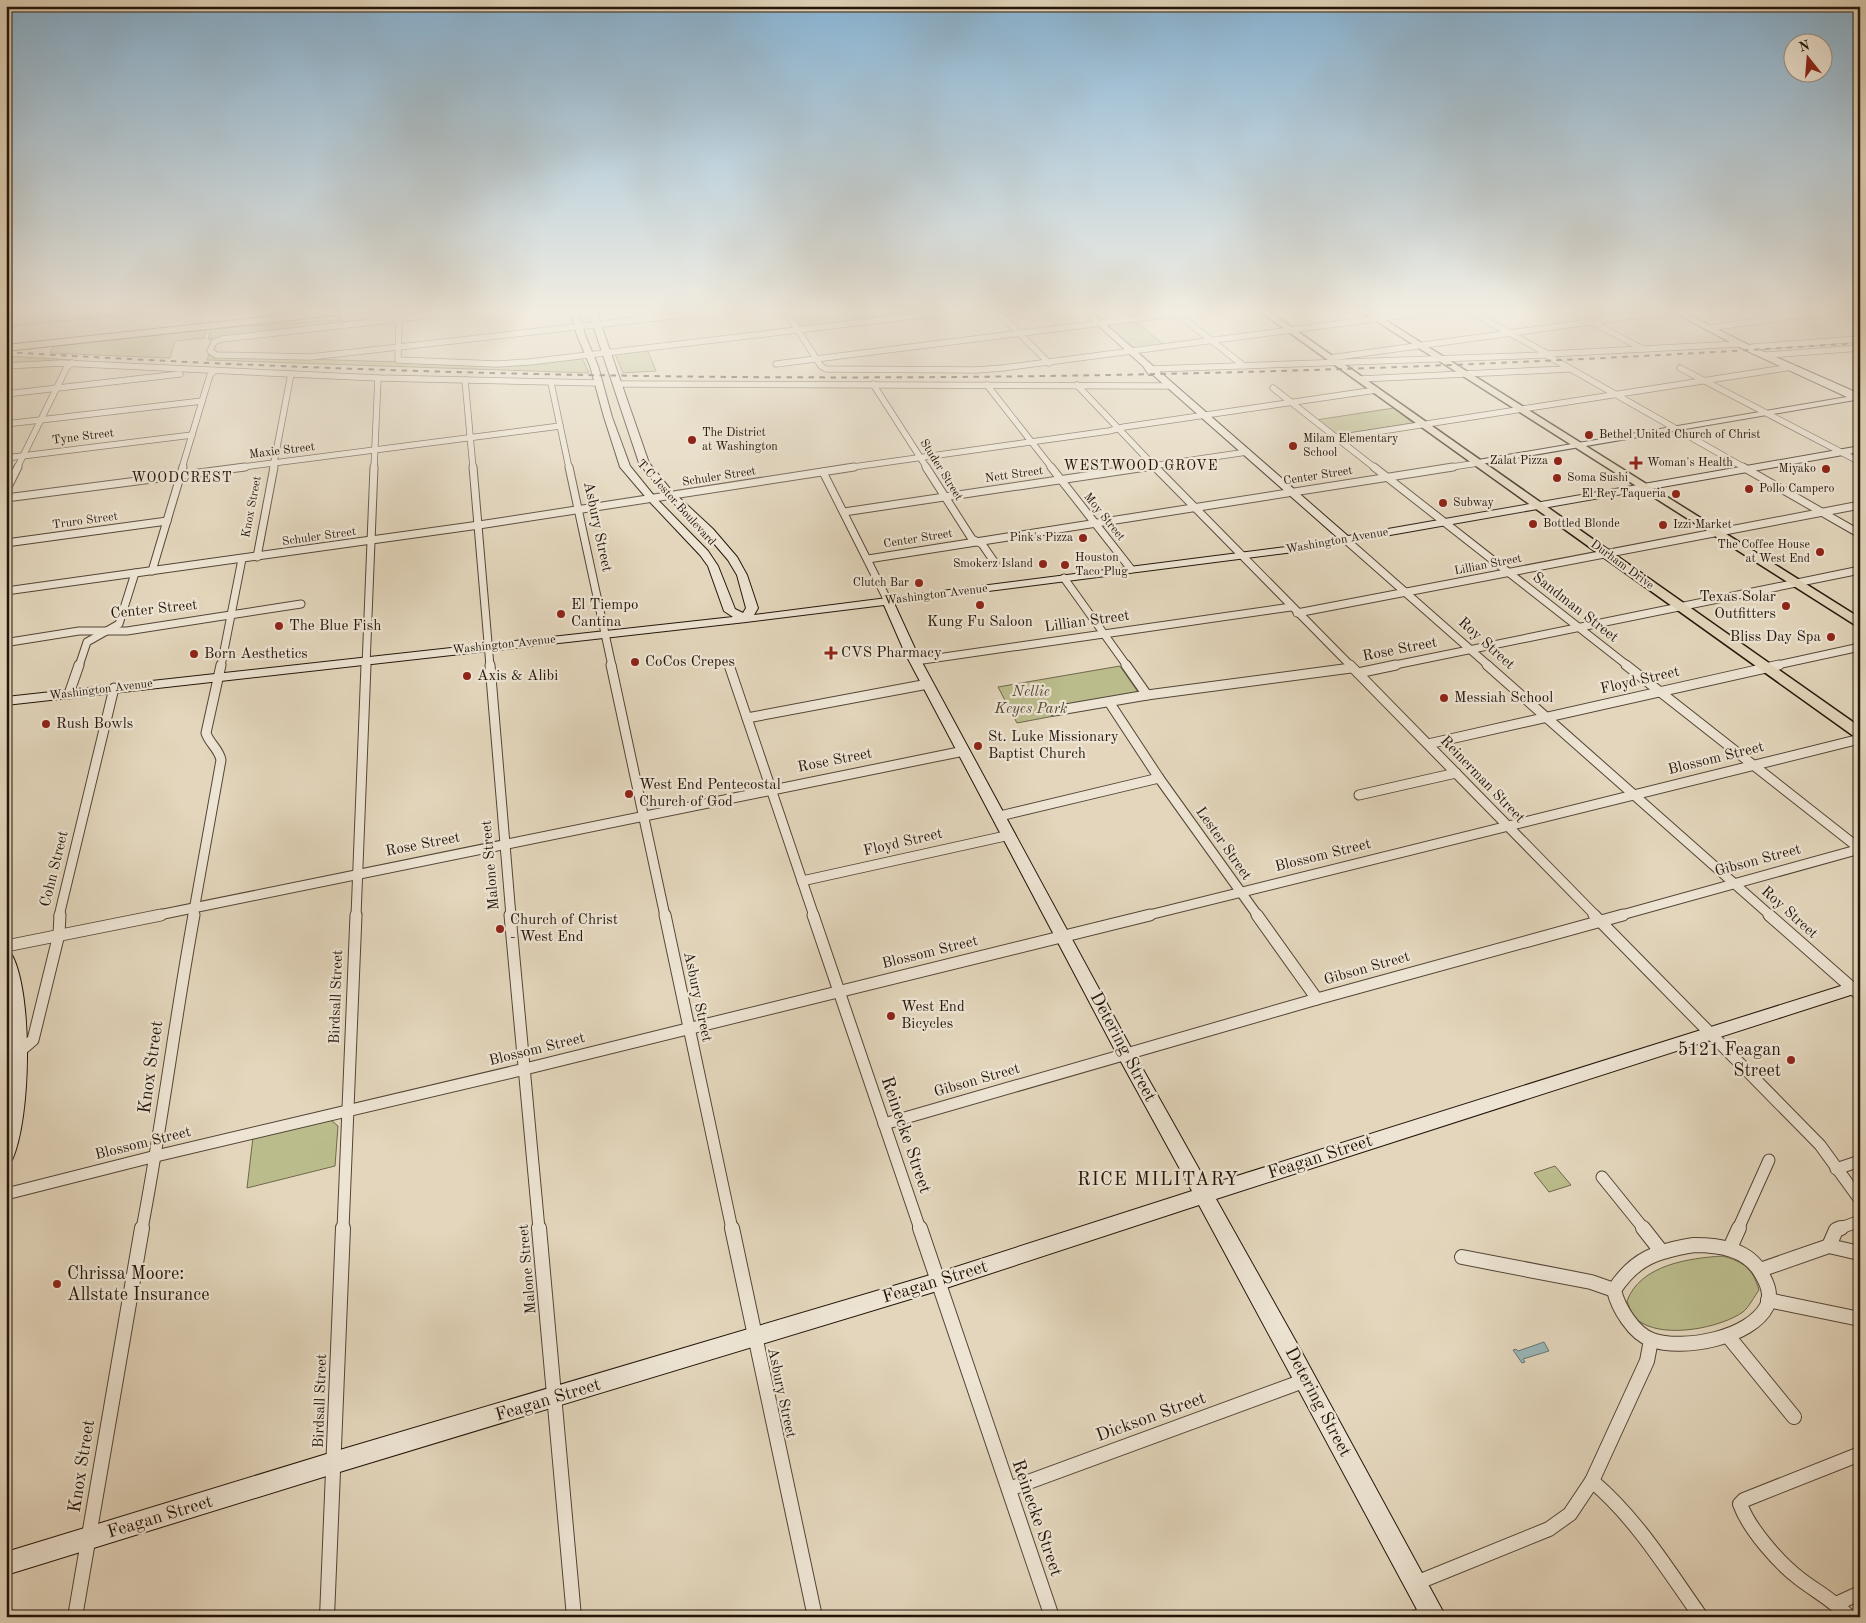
<svg xmlns="http://www.w3.org/2000/svg" width="1866" height="1623" font-family="'Old Standard TT',serif">
<style>
.green{fill:#bbbc8c;stroke:#6f684a}
.water{fill:#99b7ba;stroke:#6a7673}
.lines{fill:none;stroke-linecap:round;stroke-linejoin:round}
.street-far4-casing{stroke:#534536;stroke-width:7}
.street-far3-casing{stroke:#534536;stroke-width:9}
.street-far2-casing{stroke:#534536;stroke-width:11}
.street-far1-casing{stroke:#534536;stroke-width:13}
.street-casing{stroke:#534536;stroke-width:16}
.secondary-casing{stroke:#231509;stroke-width:2}
.primary-casing{stroke:#231509;stroke-width:3}
.highway-casing{stroke:#231509;stroke-width:2}
.street-far4{stroke:#ede4d3;stroke-width:5.5}
.street-far3{stroke:#ede4d3;stroke-width:7}
.street-far2{stroke:#ede4d3;stroke-width:9}
.street-far1{stroke:#ede4d3;stroke-width:11}
.street{stroke:#ede4d3;stroke-width:14}
.secondary{fill:#ede4d3;fill-rule:evenodd}
.primary{fill:#e3d6bc;fill-rule:evenodd}
.highway{fill:#e3d6bc;fill-rule:evenodd}
.rail{stroke:#231509;stroke-width:2;stroke-dasharray:5.5 5.5;stroke-linecap:butt}
.poi-dot{fill:#8f2418;stroke:#ede4d3;stroke-width:2}
.labels{text-anchor:middle;dominant-baseline:central;stroke-width:4.5;stroke-linejoin:round;paint-order:stroke}
.far-poi-label{font-size:12px;fill:#231509;stroke:#ede4d3;text-anchor:start}
.far-street-label{font-size:12px;fill:#231509;stroke:#ede4d3}
.far-neighbourhood-label{font-size:14px;letter-spacing:1px;fill:#231509;stroke:#ede4d3}
.street-label{font-size:15px;fill:#231509;stroke:#ede4d3}
.poi-label{font-size:15px;fill:#231509;stroke:#ede4d3;text-anchor:start}
.park-label{font-size:15px;font-style:italic;fill:#514730;stroke:#ede4d3}
.near-street-label{font-size:18px;fill:#231509;stroke:#ede4d3}
.near-poi-label{font-size:18px;fill:#231509;stroke:#ede4d3;text-anchor:end}
.near-neighbourhood-label{font-size:19px;letter-spacing:1px;fill:#231509;stroke:#ede4d3}
</style>
<rect width="100%" height="100%" fill="#e3d6bc"/>
<filter id="stains"><feTurbulence type="fractalNoise" baseFrequency=".004" numOctaves="4"/><feColorMatrix values="0 0 0 0 .2 0 0 0 0 .09 0 0 0 0 .02 0 0 0 .5 -.17"/></filter>
<radialGradient id="worn" r=".72"><stop offset=".6" stop-color="#630" stop-opacity="0"/><stop offset="1" stop-color="#630" stop-opacity=".3"/></radialGradient>
<g class="green">
<polygon points="16,310 171,310 6,327"/>
<polygon points="826,310 896,310 901,316 800,327 792,316 826,312"/>
<polygon points="417,314 217,339 208,339 211,329"/>
<polygon points="1134,320 1164,345 1133,349 1104,324"/>
<polygon points="206,330 204,338 175,341 170,358 50,353 53,346"/>
<polygon points="647,349 656,371 623,373 615,354"/>
<polygon points="209,354 270,358 495,365 582,358 589,373 207,360"/>
<polygon points="6,356 73,360 70,362 6,365"/>
<polygon points="1394,408 1413,423 1336,435 1316,420"/>
<polygon points="1120,666 1138,692 1050,709 1054,716 1017,723 998,687"/>
<polygon points="331,1120 338,1126 335,1166 247,1188 253,1137"/>
<polygon points="1555,1166 1571,1185 1549,1192 1534,1173"/>
<path d="M1723,1256C1744,1262 1753,1269 1759,1290C1754,1297 1749,1307 1743,1312C1720,1328 1667,1338 1642,1323C1634,1319 1630,1310 1627,1301C1640,1265 1689,1258 1723,1256Z"/>
</g>
<polygon class="water" points="1544,1342 1549,1351 1523,1359 1525,1362 1522,1363 1513,1350 1516,1349 1518,1351"/>
<g class="lines">
<g class="street-far4-casing">
<g id="street-far4">
<polyline points="478,310 222,339 214,342 210,351 216,355 310,357 726,310"/>
<polyline points="785,310 821,366 826,369 976,370 1003,368 1442,310"/>
<polyline points="996,310 1049,363"/>
<polyline points="1467,310 1546,353"/>
<polyline points="1569,310 1643,349"/>
<polyline points="1175,312 1244,366"/>
<polyline points="6,315 10,310"/>
<polyline points="399,319 398,360 497,364 529,362 964,310"/>
<polyline points="1709,328 1835,310"/>
<polyline points="1752,347 1860,339"/>
<polyline points="1541,352 1745,468"/>
<polyline points="1548,354 1739,344"/>
<polyline points="1767,355 1860,348"/>
<polyline points="1330,358 1677,310"/>
<polyline points="776,364 1204,310"/>
<polyline points="6,366 61,363 378,378 599,383"/>
<polyline points="1680,368 1860,462"/>
<polyline points="1153,369 1544,355"/>
<polyline points="1361,379 1568,369"/>
<polyline points="465,380 473,468"/>
<polyline points="551,383 569,468"/>
<polyline points="617,384 1167,386"/>
<polyline points="873,384 927,468"/>
<polyline points="987,385 1052,468"/>
<polyline points="1077,385 1156,468"/>
<polyline points="1273,388 1375,468"/>
<polyline points="6,394 180,374"/>
<polyline points="6,424 202,401"/>
<polyline points="1337,438 1792,367"/>
<polyline points="6,458 192,435"/>
<polyline points="17,468 67,367 72,363"/>
<polyline points="182,468 210,375 214,371"/>
<polyline points="235,468 560,426"/>
<polyline points="273,468 291,374"/>
<polyline points="374,468 378,378"/>
<polyline points="846,468 1109,431 1124,427 1376,390"/>
<polyline points="1138,468 1247,452"/>
<polyline points="1445,468 1478,463"/>
</g>
</g>
<g class="street-far3-casing">
<g id="street-far3">
<polyline points="473,467 490,666"/>
<polyline points="569,467 612,666"/>
<polyline points="926,467 972,539 982,544 995,563"/>
<polyline points="1051,467 1131,569"/>
<polyline points="1155,467 1351,666"/>
<polyline points="1374,467 1628,666"/>
<polyline points="1743,467 1860,534"/>
<polyline points="823,472 888,601"/>
<polyline points="6,491 18,467"/>
<polyline points="6,498 245,467"/>
<polyline points="844,512 1146,467"/>
<polyline points="1346,540 1489,666"/>
<polyline points="6,543 167,521"/>
<polyline points="257,557 274,467"/>
<polyline points="868,559 1453,467"/>
<polyline points="152,571 183,467"/>
<polyline points="1064,578 1127,666"/>
<polyline points="6,591 479,525 854,467"/>
<polyline points="1297,613 1860,505"/>
<polyline points="10,642 79,631 127,631 301,604"/>
<polyline points="916,661 1291,607"/>
<polyline points="728,663 729,666"/>
<polyline points="79,666 87,642 119,624 135,573"/>
<polyline points="221,666 242,559"/>
<polyline points="366,666 374,467"/>
<polyline points="1390,666 1860,570"/>
<polyline points="1773,666 1860,647"/>
</g>
</g>
<g class="street-far2-casing">
<g id="street-far2">
<polyline points="490,665 511,916"/>
<polyline points="611,665 665,916"/>
<polyline points="729,665 814,916"/>
<polyline points="1126,665 1147,695"/>
<polyline points="1350,665 1596,916"/>
<polyline points="1487,665 1771,916"/>
<polyline points="1626,665 1860,849"/>
<polyline points="1358,673 1396,665"/>
<polyline points="69,694 79,665"/>
<polyline points="1109,702 1159,778 1258,916"/>
<polyline points="1054,711 1147,695 1351,668"/>
<polyline points="747,718 928,684"/>
<polyline points="1428,744 1779,665"/>
<polyline points="1359,795 1456,773"/>
<polyline points="1000,816 1159,778"/>
<polyline points="802,881 1010,835"/>
<polyline points="59,916 114,688"/>
<polyline points="154,916 964,751"/>
<path d="M193,916L221,760C219,749 209,743 206,733L221,665"/>
<polyline points="356,916 366,665"/>
<polyline points="1145,916 1860,739"/>
<polyline points="1618,916 1860,849"/>
</g>
</g>
<g class="street-far1-casing">
<g id="street-far1">
<polyline points="510,915 539,1229"/>
<polyline points="665,915 732,1229"/>
<polyline points="813,915 920,1229"/>
<polyline points="1257,915 1317,999"/>
<polyline points="1594,915 1820,1145 1860,1200"/>
<polyline points="1769,915 1860,995"/>
<polyline points="6,946 161,915"/>
<polyline points="6,1055 20,1051 33,1040 59,934 60,915"/>
<polyline points="884,1124 1317,999 1623,915"/>
<polyline points="1836,1169 1860,1161"/>
<polyline points="1602,1177 1644,1229"/>
<polyline points="6,1194 156,1156 525,1069 1150,915"/>
<path d="M142,1229C162,1125 175,1019 194,915"/>
<polyline points="343,1229 356,915"/>
<polyline points="1738,1229 1769,1160"/>
<polyline points="1838,1229 1860,1221"/>
</g>
</g>
<g class="street-casing">
<g id="street">
<polyline points="539,1228 574,1617"/>
<polyline points="732,1228 815,1617"/>
<polyline points="920,1228 1052,1617"/>
<polyline points="1643,1228 1661,1251"/>
<path d="M1694,1245C1719,1245 1748,1249 1761,1273C1767,1283 1772,1294 1767,1306C1751,1338 1683,1351 1652,1340C1634,1334 1618,1308 1614,1290C1635,1258 1657,1251 1694,1245Z"/>
<polyline points="1829,1246 1836,1230 1841,1228"/>
<polyline points="1730,1248 1739,1228"/>
<polyline points="1462,1257 1591,1282 1614,1290"/>
<polyline points="1760,1270 1829,1246 1855,1252"/>
<polyline points="1768,1300 1860,1319"/>
<polyline points="1728,1336 1794,1417"/>
<path d="M1592,1481C1637,1519 1667,1569 1701,1617"/>
<polyline points="1009,1489 1306,1380"/>
<polyline points="1416,1583 1549,1529 1570,1514 1592,1481 1647,1361 1651,1340"/>
<polyline points="1838,1603 1860,1593"/>
<polyline points="75,1617 142,1228"/>
<polyline points="327,1617 343,1228"/>
<polyline points="1417,1617 1431,1611"/>
<path d="M1849,1617C1835,1601 1817,1592 1800,1579C1779,1563 1749,1529 1740,1504L1744,1500L1860,1454"/>
</g>
</g>
<g class="secondary-casing">
<g id="secondary">
<polygon points="570,310 578,310 585,335 598,366 612,417 630,466 655,497 708,551 718,566 735,609 743,613 746,608 737,575 728,560 705,533 664,494 639,463 588,310 596,310 649,463 671,490 713,529 737,557 747,575 758,608 754,615 1294,546 1338,538 1153,375 1149,375 1143,366 1081,310 1089,310 1348,536 1860,446 1860,452 1294,552 894,603 917,653 1131,1048 1208,1185 1860,980 1860,992 1216,1199 1299,1347 1446,1617 1421,1617 1199,1205 937,1291 333,1474 6,1575 6,1552 333,1452 937,1273 1192,1191 1119,1058 905,653 884,605 746,622 6,705 6,697 733,617 724,611 708,566 700,555 649,501 620,467 604,417 590,366 577,335"/>
<polygon points="1669,310 1679,310 1751,346 1860,394 1860,401 1855,400 1475,465 1475,461 1478,460 1847,397 1745,350"/>
<path d="M6,953L12,955C33,994 31,1119 12,1160L6,1162V1106L11,1056V1032L6,994Z"/>
</g>
</g>
<g class="primary-casing">
<g id="primary">
<polygon points="1258,310 1267,310 1860,727 1860,738 1855,737"/>
<polygon points="1359,310 1369,310 1860,618 1860,628"/>
</g>
</g>
<g class="highway-casing">
<g id="highway">
<polygon points="329,310 361,310 356,313 6,351 6,345"/>
<polygon points="418,310 466,310 461,313 343,321 338,318 343,315"/>
</g>
</g>
<use href="#street-far4" class="street-far4"/>
<use href="#street-far3" class="street-far3"/>
<use href="#street-far2" class="street-far2"/>
<use href="#street-far1" class="street-far1"/>
<use href="#street" class="street"/>
<use href="#secondary" class="secondary"/>
<use href="#primary" class="primary"/>
<use href="#highway" class="highway"/>
<path class="rail" d="M6,352C624,390 1243,384 1860,343"/>
</g>
<linearGradient id="sky" x2="0" y2="1"><stop stop-color="#88b5d6"/><stop offset="0.58" stop-color="#f2ede1"/><stop offset="1" stop-color="#f2ede1" stop-opacity="0"/></linearGradient>
<rect width="1866" height="537" fill="url(#sky)"/>
<g class="poi-dot">
<circle cx="1589" cy="435" r="5"/>
<circle cx="692" cy="440" r="5"/>
<circle cx="1293" cy="446" r="5"/>
<circle cx="1558" cy="461" r="5"/>
<path d="M1633.5 455.5h5v5h5v5h-5v5h-5v-5h-5v-5h5z"/>
<circle cx="1826" cy="469" r="5"/>
<circle cx="1557" cy="478" r="5"/>
<circle cx="1749" cy="489" r="5"/>
<circle cx="1676" cy="494" r="5"/>
<circle cx="1443" cy="503" r="5"/>
<circle cx="1533" cy="524" r="5"/>
<circle cx="1663" cy="525" r="5"/>
<circle cx="1083" cy="538" r="5"/>
<circle cx="1820" cy="552" r="5"/>
<circle cx="1043" cy="564" r="5"/>
<circle cx="1065" cy="565" r="5"/>
<circle cx="919" cy="583" r="5"/>
<circle cx="980" cy="605" r="5"/>
<circle cx="1786" cy="606" r="5"/>
<circle cx="561" cy="614" r="5"/>
<circle cx="279" cy="626" r="5"/>
<circle cx="1831" cy="637" r="5"/>
<path d="M828.5 645.5h5v5h5v5h-5v5h-5v-5h-5v-5h5z"/>
<circle cx="194" cy="654" r="5"/>
<circle cx="635" cy="662" r="5"/>
<circle cx="467" cy="676" r="5"/>
<circle cx="1444" cy="698" r="5"/>
<circle cx="46" cy="724" r="5"/>
<circle cx="978" cy="746" r="5"/>
<circle cx="629" cy="794" r="5"/>
<circle cx="500" cy="929" r="5"/>
<circle cx="891" cy="1016" r="5"/>
<circle cx="1791" cy="1060" r="5"/>
<circle cx="57" cy="1284" r="5"/>
</g>
<g class="labels">
<g class="far-poi-label">
<text x="702" y="433">The District<tspan x="702" dy="14">at Washington</tspan></text>
<text x="1599" y="435">Bethel United Church of Christ</text>
<text x="1303" y="439">Milam Elementary<tspan x="1303" dy="14">School</tspan></text>
<text x="1548" y="461" text-anchor="end">Zalat Pizza</text>
<text x="1647" y="463">Woman's Health</text>
<text x="1816" y="469" text-anchor="end">Miyako</text>
<text x="1567" y="478">Soma Sushi</text>
<text x="1759" y="489">Pollo Campero</text>
<text x="1666" y="494" text-anchor="end">El Rey Taqueria</text>
<text x="1453" y="503">Subway</text>
<text x="1543" y="524">Bottled Blonde</text>
<text x="1673" y="525">Izzi Market</text>
<text x="1073" y="538" text-anchor="end">Pink's Pizza</text>
<text x="1810" y="545" text-anchor="end">The Coffee House<tspan x="1810" dy="14">at West End</tspan></text>
<text x="1075" y="558">Houston<tspan x="1075" dy="14">Taco Plug</tspan></text>
<text x="1033" y="564" text-anchor="end">Smokerz Island</text>
<text x="909" y="583" text-anchor="end">Clutch Bar</text>
</g>
<g class="far-street-label">
<text transform="translate(83 437) rotate(-7)">Tyne Street</text>
<text transform="translate(282 451) rotate(-7)">Maxie Street</text>
<text transform="translate(941 470) rotate(58)">Studer Street</text>
<text transform="translate(1014 475) rotate(-8)">Nett Street</text>
<text transform="translate(1318 476) rotate(-9)">Center Street</text>
<text transform="translate(719 477) rotate(-9)">Schuler Street</text>
<text transform="translate(676 503) rotate(48)">T C Jester Boulevard</text>
<text transform="translate(252 507) rotate(-79)">Knox Street</text>
<text transform="translate(1104 517) rotate(51)">Moy Street</text>
<text transform="translate(85 521) rotate(-8)">Truro Street</text>
<text transform="translate(319 537) rotate(-8)">Schuler Street</text>
<text transform="translate(918 539) rotate(-9)">Center Street</text>
<text transform="translate(1337 541) rotate(-10)">Washington Avenue</text>
<text transform="translate(1488 565) rotate(-11)">Lillian Street</text>
<text transform="translate(1622 565) rotate(36)">Durham Drive</text>
<text transform="translate(936 595) rotate(-7)">Washington Avenue</text>
<text transform="translate(504 645) rotate(-6)">Washington Avenue</text>
<text transform="translate(101 690) rotate(-7)">Washington Avenue</text>
</g>
<g class="far-neighbourhood-label">
<text x="1141" y="466">WESTWOOD GROVE</text>
<text x="182" y="478">WOODCREST</text>
</g>
<g class="street-label">
<text transform="translate(597 527) rotate(78)">Asbury Street</text>
<text transform="translate(1575 608) rotate(38)">Sandman Street</text>
<text transform="translate(154 610) rotate(-6)">Center Street</text>
<text transform="translate(1087 622) rotate(-8)">Lillian Street</text>
<text transform="translate(1486 644) rotate(42)">Roy Street</text>
<text transform="translate(1400 650) rotate(-11)">Rose Street</text>
<text transform="translate(1640 681) rotate(-13)">Floyd Street</text>
<text transform="translate(1716 759) rotate(-14)">Blossom Street</text>
<text transform="translate(835 761) rotate(-11)">Rose Street</text>
<text transform="translate(1482 780) rotate(46)">Reinerman Street</text>
<text transform="translate(903 843) rotate(-13)">Floyd Street</text>
<text transform="translate(1223 844) rotate(55)">Lester Street</text>
<text transform="translate(423 845) rotate(-11)">Rose Street</text>
<text transform="translate(1323 856) rotate(-14)">Blossom Street</text>
<text transform="translate(1758 861) rotate(-15)">Gibson Street</text>
<text transform="translate(491 865) rotate(-95)">Malone Street</text>
<text transform="translate(55 869) rotate(-76)">Cohn Street</text>
<text transform="translate(1789 913) rotate(42)">Roy Street</text>
<text transform="translate(930 953) rotate(-14)">Blossom Street</text>
<text transform="translate(1367 969) rotate(-16)">Gibson Street</text>
<text transform="translate(337 997) rotate(-88)">Birdsall Street</text>
<text transform="translate(697 997) rotate(78)">Asbury Street</text>
<text transform="translate(537 1050) rotate(-14)">Blossom Street</text>
<text transform="translate(977 1081) rotate(-16)">Gibson Street</text>
<text transform="translate(143 1144) rotate(-14)">Blossom Street</text>
<text transform="translate(528 1269) rotate(-95)">Malone Street</text>
<text transform="translate(781 1393) rotate(78)">Asbury Street</text>
<text transform="translate(321 1401) rotate(-88)">Birdsall Street</text>
</g>
<g class="poi-label">
<text x="1776" y="597" text-anchor="end">Texas Solar<tspan x="1776" dy="17">Outfitters</tspan></text>
<text x="571" y="605">El Tiempo<tspan x="571" dy="17">Cantina</tspan></text>
<text x="980" y="622" text-anchor="middle">Kung Fu Saloon</text>
<text x="289" y="626">The Blue Fish</text>
<text x="1821" y="637" text-anchor="end">Bliss Day Spa</text>
<text x="841" y="653">CVS Pharmacy</text>
<text x="204" y="654">Born Aesthetics</text>
<text x="645" y="662">CoCos Crepes</text>
<text x="477" y="676">Axis &amp; Alibi</text>
<text x="1454" y="698">Messiah School</text>
<text x="56" y="724">Rush Bowls</text>
<text x="988" y="737">St. Luke Missionary<tspan x="988" dy="17">Baptist Church</tspan></text>
<text x="639" y="785">West End Pentecostal<tspan x="639" dy="17">Church of God</tspan></text>
<text x="510" y="920">Church of Christ<tspan x="510" dy="17">- West End</tspan></text>
<text x="901" y="1007">West End<tspan x="901" dy="17">Bicycles</tspan></text>
</g>
<g class="park-label">
<text x="1031" y="692">Nellie<tspan x="1031" dy="17">Keyes Park</tspan></text>
</g>
<g class="near-street-label">
<text transform="translate(1123 1047) rotate(62)">Detering Street</text>
<text transform="translate(151 1067) rotate(-82)">Knox Street</text>
<text transform="translate(906 1135) rotate(71)">Reinecke Street</text>
<text transform="translate(1320 1157) rotate(-18)">Feagan Street</text>
<text transform="translate(935 1282) rotate(-17)">Feagan Street</text>
<text transform="translate(548 1400) rotate(-17)">Feagan Street</text>
<text transform="translate(1318 1402) rotate(62)">Detering Street</text>
<text transform="translate(1151 1417) rotate(-20)">Dickson Street</text>
<text transform="translate(82 1466) rotate(-81)">Knox Street</text>
<text transform="translate(160 1517) rotate(-17)">Feagan Street</text>
<text transform="translate(1037 1518) rotate(71)">Reinecke Street</text>
</g>
<g class="near-poi-label">
<text x="1781" y="1050">5121 Feagan<tspan x="1781" dy="21">Street</tspan></text>
<text x="67" y="1274" text-anchor="start">Chrissa Moore:<tspan x="67" dy="21">Allstate Insurance</tspan></text>
</g>
<g class="near-neighbourhood-label">
<text x="1158" y="1180">RICE MILITARY</text>
</g>
</g>
<rect width="1866" height="1623" fill="none" stroke="#e3d6bc" stroke-width="25"/>
<rect x="8" y="8" width="1851" height="1608" fill="none" stroke="#231509" stroke-width="2.5"/>
<rect x="12" y="12" width="1841" height="1598" fill="none" stroke="#231509"/>
<g transform="translate(1808 58) rotate(343)"><circle r="24" fill="#ede4d3" stroke="#9c9182"/>
<path d="M0-4L9 19L0 12L-9 19Z" fill="#8f2418"/>
<text y="-8" font-size="14" font-weight="bold" text-anchor="middle" fill="#231509">N</text>
</g>
<rect width="100%" height="100%" filter="url(#stains)"/>
<rect width="100%" height="100%" fill="url(#worn)"/>
</svg>
